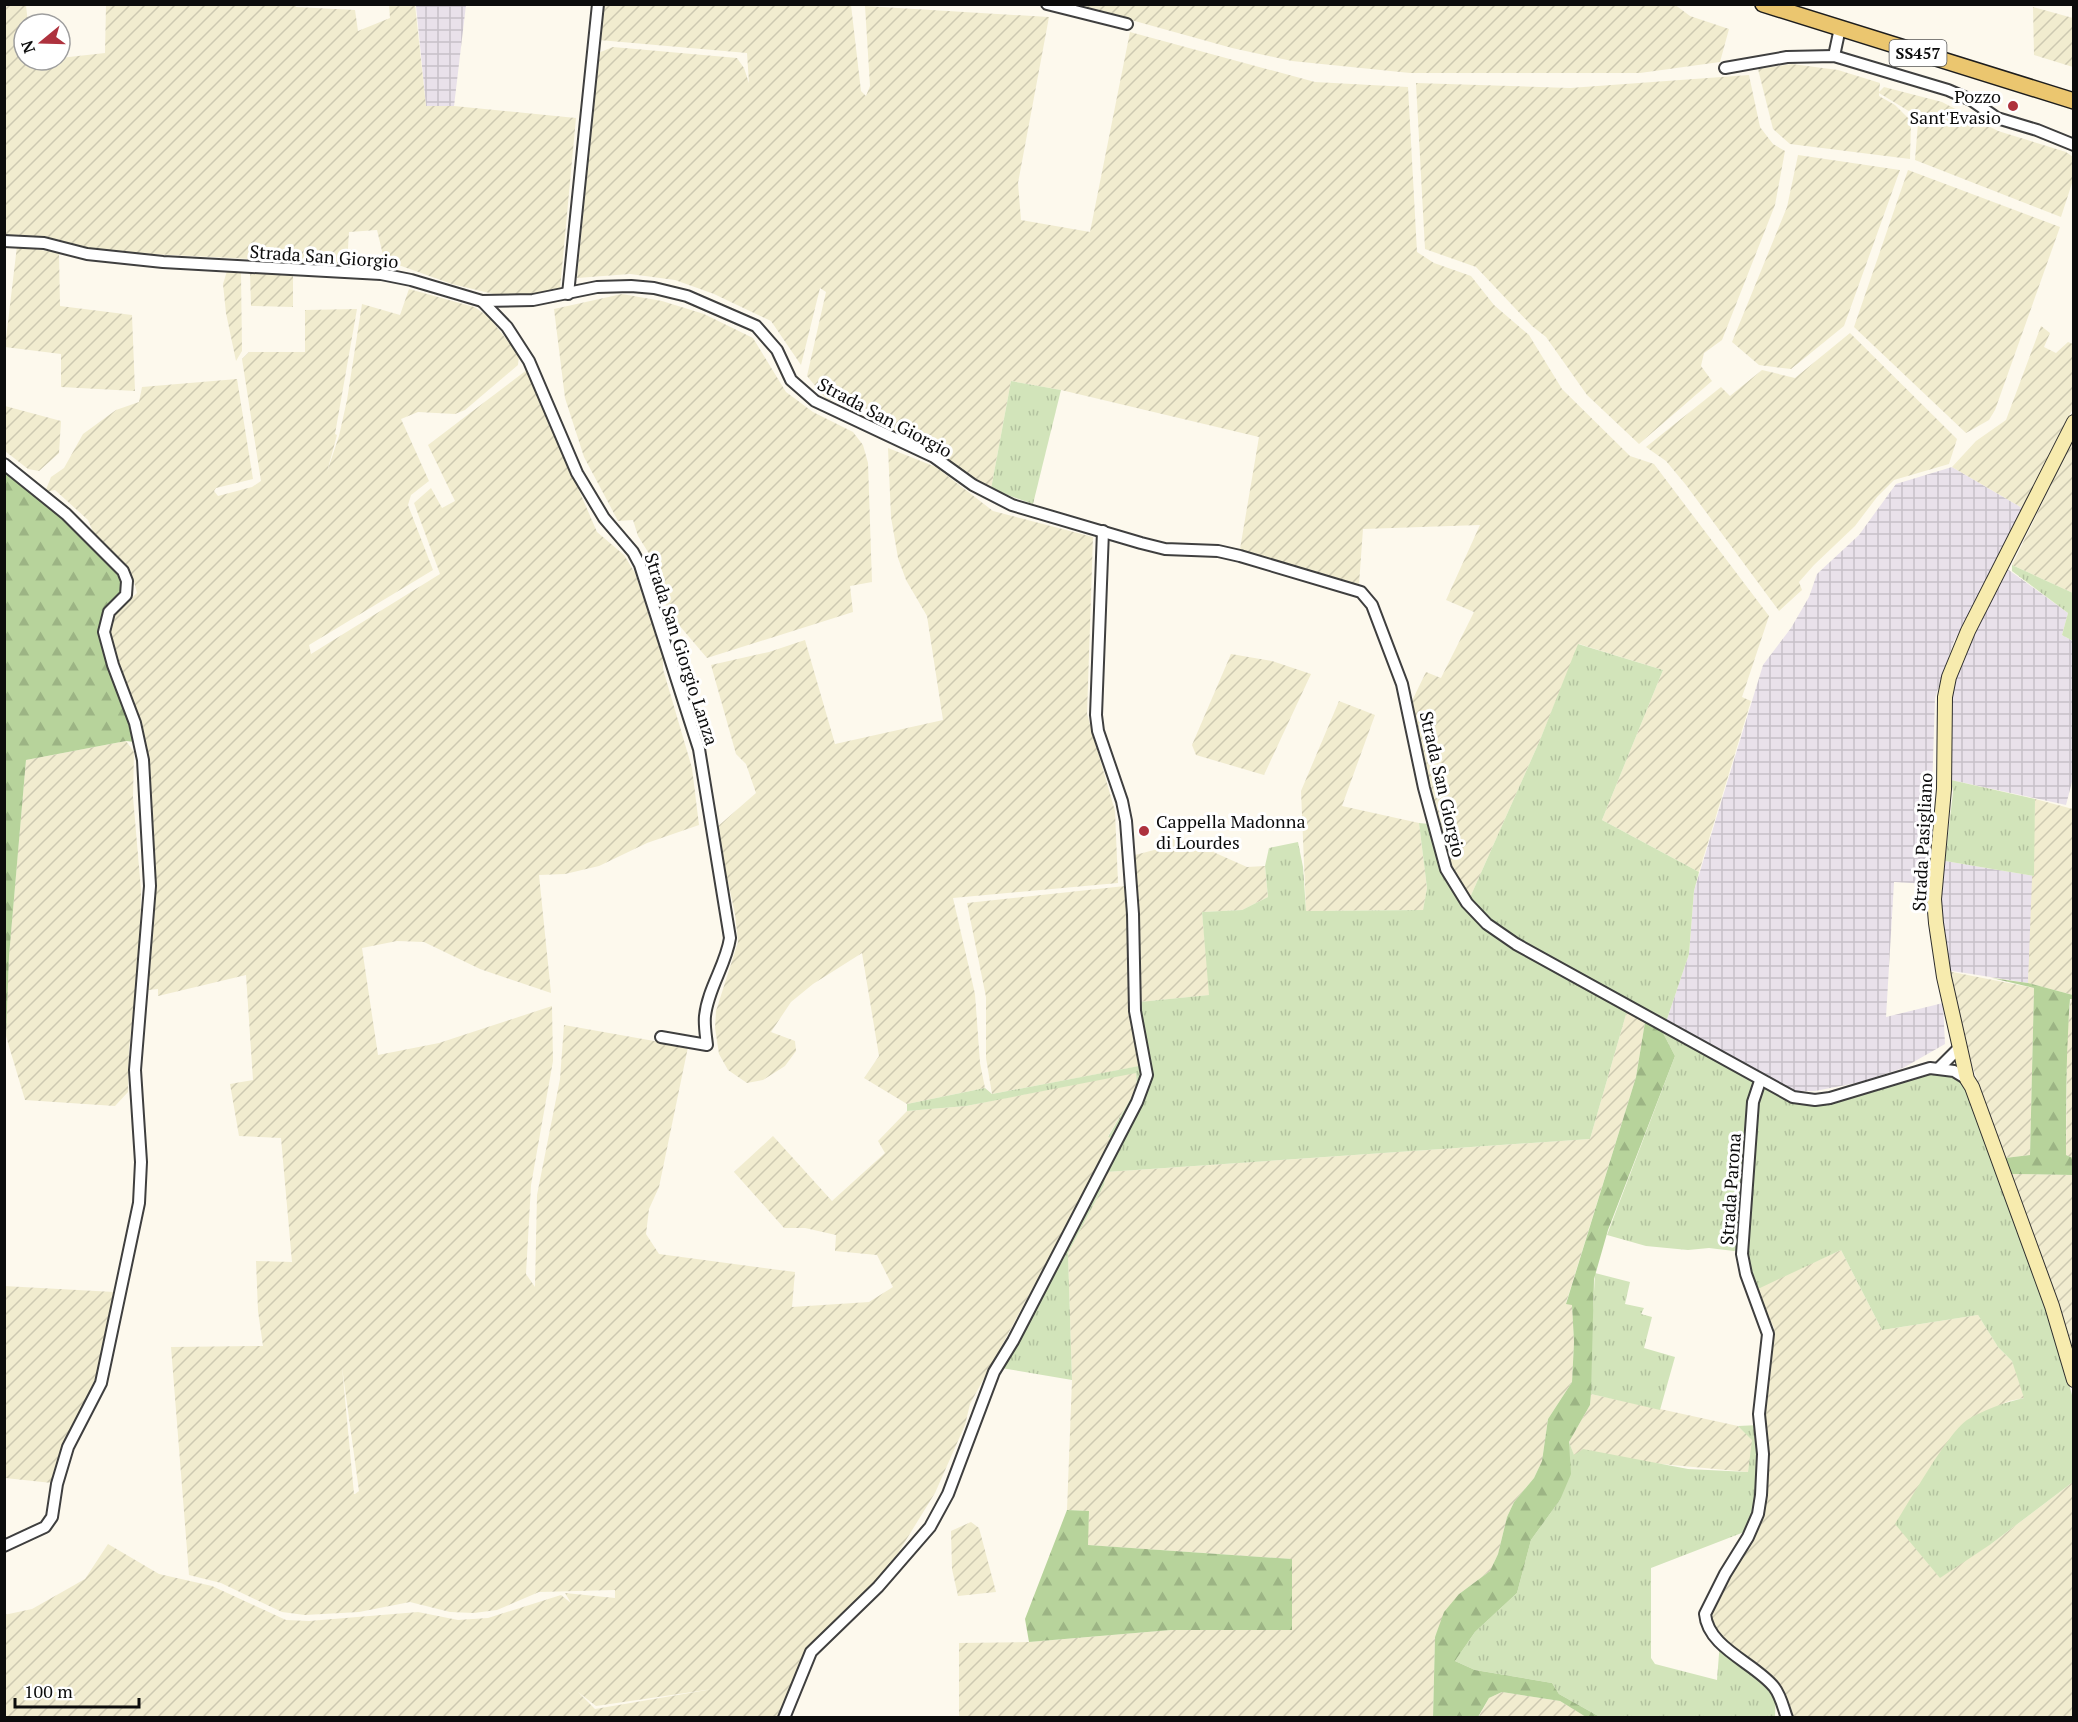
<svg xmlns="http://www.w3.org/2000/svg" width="2078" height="1722" font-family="'PT Serif',serif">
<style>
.industrial{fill:url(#industrial-grid)}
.farmland{fill:url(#farmland-furrows);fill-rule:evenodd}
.grass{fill:url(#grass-tufts)}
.forest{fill:url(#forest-firs)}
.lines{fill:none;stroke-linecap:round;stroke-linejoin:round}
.street-casing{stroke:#3f3f3f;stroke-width:14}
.secondary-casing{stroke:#2e2e2e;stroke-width:16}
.primary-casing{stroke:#1d1d1d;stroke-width:18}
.street{stroke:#fff;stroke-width:10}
.secondary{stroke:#f7ebae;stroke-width:14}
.primary{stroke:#ebc66f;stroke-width:15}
.poi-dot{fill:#ae323e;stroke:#fff;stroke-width:2}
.labels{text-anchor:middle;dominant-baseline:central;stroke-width:6;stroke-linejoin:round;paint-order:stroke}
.shield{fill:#fff;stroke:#555;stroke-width:1.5}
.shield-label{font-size:16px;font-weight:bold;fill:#0c0c0c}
.poi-label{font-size:18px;fill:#0c0c0c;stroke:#fff;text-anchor:end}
.street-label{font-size:18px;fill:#0c0c0c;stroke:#fff}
</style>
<defs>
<pattern id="industrial-grid" width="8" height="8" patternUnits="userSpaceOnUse" patternTransform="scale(1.5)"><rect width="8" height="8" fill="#e9e1ea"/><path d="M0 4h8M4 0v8" fill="none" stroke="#c7c0c8"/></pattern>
<pattern id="farmland-furrows" width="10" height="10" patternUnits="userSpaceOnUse" patternTransform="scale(1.5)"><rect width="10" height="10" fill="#f1eccf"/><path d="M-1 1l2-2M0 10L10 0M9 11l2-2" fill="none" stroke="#cdc9b1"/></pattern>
<pattern id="grass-tufts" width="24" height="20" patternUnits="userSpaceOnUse" patternTransform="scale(1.5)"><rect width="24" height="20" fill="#d2e4ba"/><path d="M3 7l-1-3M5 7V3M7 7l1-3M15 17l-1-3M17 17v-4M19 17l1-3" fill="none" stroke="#b3c29f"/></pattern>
<pattern id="forest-firs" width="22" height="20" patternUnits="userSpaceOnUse" patternTransform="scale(1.5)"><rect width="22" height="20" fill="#b7d39b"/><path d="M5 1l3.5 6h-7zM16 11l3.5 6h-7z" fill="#9cb484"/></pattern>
</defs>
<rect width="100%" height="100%" fill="#fdf9ed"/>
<g class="industrial">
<polygon points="416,5 466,5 454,106 426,106"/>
<polygon points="1952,467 2024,509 1999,561 1954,641 1935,698 1929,884 1894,882 1886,1017 1943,1003 1945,1044 1903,1068 1861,1082 1815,1091 1795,1091 1665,1025 1689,954 1694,891 1763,665 1791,628 1809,597 1817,574 1859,535 1896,484"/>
<polygon points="2006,568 2068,613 2062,635 2073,641 2074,774 2066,805 1951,780 1950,699 1957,670"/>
<polygon points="1945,861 2034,876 2028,983 1946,970 1939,898"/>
</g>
<g class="farmland">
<polygon points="295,4 296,7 355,10 358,31 390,18 389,5 415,5 426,106 454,106 576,118 560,289 528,296 502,296 452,284 390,262 383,255 377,230 349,232 347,264 131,253 89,248 46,238 5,237 5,5 26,5 28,24 24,24 24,60 60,60 60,58 105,53 106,5"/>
<polygon points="1674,4 1690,16 1729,29 1720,62 1640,73 1410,73 1292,61 1232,48 1077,5"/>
<polygon points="603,5 851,5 861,91 866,96 870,86 865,6 1049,17 1018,183 1021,220 1090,232 1130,32 1315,82 1408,87 1417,252 1434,263 1471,276 1494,305 1529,335 1562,389 1630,456 1654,464 1769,616 1742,697 1751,701 1699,872 1602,820 1663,670 1579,644 1540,740 1468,902 1447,864 1430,798 1420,739 1410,705 1426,672 1441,678 1474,612 1446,600 1480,525 1363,529 1359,584 1308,575 1240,549 1259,437 1061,390 1011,381 991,489 935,453 868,421 868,409 826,399 807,376 826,292 820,288 801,365 771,321 714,294 675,280 630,274 577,278 598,53 613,47 737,58 744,68 749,83 747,53 599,40"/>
<polygon points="2033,7 2073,18 2073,67 2034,55"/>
<polygon points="1792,64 1838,70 1880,83 1879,92 1884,87 1942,102 1998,131 2066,152 2073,157 2073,180 2061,217 1915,160 1918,123 1912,113 1879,93 1879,96 1895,105 1911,121 1910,159 1790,144 1773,129 1758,69"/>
<polygon points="1749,75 1760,127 1773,144 1785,151 1775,205 1722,340 1704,353 1701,366 1712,381 1639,444 1587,395 1546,337 1532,326 1476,267 1425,249 1416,83 1570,88"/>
<polygon points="1798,155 1900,170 1844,326 1791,369 1759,365 1732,342 1787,207"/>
<polygon points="1908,170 2060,227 1995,410 1989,420 1966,433 1854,327"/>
<polygon points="17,246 59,253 60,306 132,315 135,391 61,387 61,354 5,347"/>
<polygon points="227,271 241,272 242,351 236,361 226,313 223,284"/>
<polygon points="250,272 293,274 293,307 251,306"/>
<path d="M409,289L474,307L488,316L519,355L518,365L465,410L455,414L418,412L401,419L429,481L411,495L408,505L433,570L309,645L311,654L440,574L414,503L431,488L442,508L455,501L428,445L528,369L556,428L575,481L597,532L624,555L635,573L663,657V669L692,768L699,825L647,843L599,866L565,874L539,875L551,993L480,969L424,942L397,941L362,948L378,1055L439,1043L552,1006L553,1061L531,1185L526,1274L535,1287L537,1195L560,1079L564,1025L688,1047L659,1187L649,1209L646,1234L659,1254L795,1272L792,1307L869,1302L893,1287L877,1255L835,1251L836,1235L805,1228H784L734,1172L773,1136L832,1201L885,1153L878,1141L907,1111L966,1106L1136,1072L1137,1088L1108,1136L1113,1140L970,1404L965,1425L935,1493L874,1592L810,1648L779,1717H5L4,1615L32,1609L85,1579L108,1544L159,1574L212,1586L286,1620L309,1621L418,1612L458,1620L488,1618L561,1595L571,1603L565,1593L615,1598V1590L539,1592L497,1610L474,1613L450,1612L410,1602L359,1612L305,1615L282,1612L221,1583L189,1575L171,1347L263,1346L258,1311L256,1261L292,1262L281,1138L239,1136L230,1084L253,1080L246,975L158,996V989L148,990L156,867L148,824V787L108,631L113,615L137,593L134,582L94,534L88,520L55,490L45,492L51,477L64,468L83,434L116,410L139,402L142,387L237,379L253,479L216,488L214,491L218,496L252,487L261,481L242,359L249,352H305V310L357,309L335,434L337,435L327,472L339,436L347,400L362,304L400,315ZM342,1367L359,1491L355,1494H354ZM713,1689L595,1709L578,1692L596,1706Z"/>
<polygon points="622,294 662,301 704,314 753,338 786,392 813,412 853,432 863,445 868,463 872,582 850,586 853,612 707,658 673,618 661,594 648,552 638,536 633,520 618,521 584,457 565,398 554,309"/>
<polygon points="2041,326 2050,333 2044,347 2056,353 2068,342 2073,344 2073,408 2024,509 1952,467 1976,441 2006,420"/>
<polygon points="1850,333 1957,439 1949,464 1894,480 1877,497 1855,526 1814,565 1799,582 1802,590 1779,611 1686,485 1666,461 1646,447 1721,387 1730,396 1762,370 1795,378"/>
<polygon points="5,406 61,421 59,453 39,471 28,469 5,451"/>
<polygon points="2073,440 2073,593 2012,565"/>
<polygon points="888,448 936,467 993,511 1093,537 1087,714 1115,811 1118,883 953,898 975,994 980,1063 985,1088 907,1104 864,1078 879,1056 862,953 813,984 791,1002 771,1032 795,1041 796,1051 785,1066 763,1080 747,1083 728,1070 719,1054 715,1028 716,1011 738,942 735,914 716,828 756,793 746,764 736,754 711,665 769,652 805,640 835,744 943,720 927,616 906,580 898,558 891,517"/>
<polygon points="1231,654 1272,661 1311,674 1264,775 1196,755 1192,745"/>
<polygon points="1339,701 1375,715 1342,806 1419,823 1427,888 1423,910 1306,911 1301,791"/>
<polygon points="126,741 134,752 133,797 141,890 140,952 129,1049 128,1092 115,1106 25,1100 6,1036 9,954 26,760"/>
<polygon points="2035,799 2073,809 2073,995 2028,983"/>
<polygon points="1160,835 1202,847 1247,867 1265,866 1268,897 1242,910 1202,912 1210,995 1139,1002 1135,855 1158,849"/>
<polygon points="1125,886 1132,988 1129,1000 1140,1052 1140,1066 992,1094 986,1058 986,997 967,903"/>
<polygon points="1947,971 2034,988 2030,1155 2005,1158 1963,1040"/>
<polygon points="2071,998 2074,999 2073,1158 2066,1155 2067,1034"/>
<polygon points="1627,1011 1645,1022 1636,1077 1566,1303 1572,1304 1574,1342 1572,1382 1548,1419 1542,1461 1534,1478 1514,1502 1507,1517 1498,1554 1490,1571 1459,1594 1435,1637 1433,1717 959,1717 959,1643 1029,1642 1171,1630 1292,1630 1292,1559 1087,1545 1089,1511 1067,1510 1072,1380 1068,1253 1104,1185 1106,1172 1590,1139"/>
<polygon points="2011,1174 2073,1175 2073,1360 2024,1210"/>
<polygon points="1841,1250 1882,1330 1978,1315 1998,1347 2012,1361 2026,1393 2024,1398 2009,1401 1967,1421 1991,1544 2073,1482 2073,1717 1791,1717 1782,1690 1724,1640 1710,1624 1710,1607 1730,1572 1751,1545 1762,1521 1768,1480 1764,1436 1766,1398 1774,1328 1755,1289"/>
<polygon points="4,1286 114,1292 97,1379 80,1415 67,1435 52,1483 5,1478"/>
<polygon points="1591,1394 1738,1426 1753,1440 1748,1472 1574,1456 1569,1442 1590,1405"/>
<polygon points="971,1522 979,1528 996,1592 958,1596 952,1569 951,1531"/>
<polygon points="1502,1692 1560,1701 1586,1717 1478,1718 1489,1698"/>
</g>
<g class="grass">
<polygon points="1011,381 1061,390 1033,504 991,489"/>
<polygon points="2012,565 2073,593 2073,641 2062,635 2068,613 2012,571"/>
<polygon points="1578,644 1663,670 1602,820 1699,872 1694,891 1689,954 1665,1025 1517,942 1468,902 1540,740"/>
<polygon points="1951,780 2035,799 2034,876 1945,861 1953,792"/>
<polygon points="1419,823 1429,824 1441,866 1497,937 1627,1011 1590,1139 1106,1172 1104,1185 1068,1253 1072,1380 1001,1368 1118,1140 1108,1137 1137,1088 1136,1073 966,1106 907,1111 907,1104 985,1088 992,1094 1139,1066 1140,1052 1129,1000 1139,1002 1209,995 1202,912 1242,910 1268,897 1265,866 1269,848 1298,842 1303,867 1306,911 1423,910 1427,888"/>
<path d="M1662,1031L1765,1089L1796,1102L1934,1071L1952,1074L1968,1083L2049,1307L2073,1399V1482L1991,1544L1940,1578L1895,1524C1910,1501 1947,1434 1967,1420C1983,1410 2006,1402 2024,1398L2012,1361L1998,1347L1978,1315L1882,1330L1841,1250L1760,1288L1754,1287L1745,1247L1734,1251L1709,1248L1688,1250L1646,1246L1607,1235L1675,1056Z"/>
<polygon points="1595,1273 1630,1282 1625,1304 1644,1308 1641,1314 1652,1317 1644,1348 1675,1357 1660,1410 1591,1394 1590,1366"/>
<polygon points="1759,1425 1763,1454 1752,1529 1651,1568 1651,1658 1655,1664 1717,1680 1720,1641 1776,1690 1775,1717 1600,1717 1559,1694 1552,1683 1475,1670 1455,1661 1475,1632 1517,1593 1531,1540 1560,1500 1569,1442 1574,1455 1583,1449 1688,1469 1748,1472 1752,1440 1738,1426"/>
</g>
<g class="forest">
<path d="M4,469C39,497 112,549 125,590L102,633L103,648L135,742L126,741L26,760L9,956L6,1036Z"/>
<path d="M1992,978L2028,983L2073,995V999H2070C2066,1051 2066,1103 2066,1155L2073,1158V1175L2011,1174L2005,1158L2030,1155L2034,988Z"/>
<polygon points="1645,1022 1662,1031 1675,1056 1608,1230 1594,1279 1591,1394 1590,1405 1569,1442 1571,1474 1560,1500 1531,1540 1517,1593 1475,1632 1455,1661 1475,1670 1552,1683 1559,1694 1600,1717 1586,1717 1560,1701 1502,1692 1489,1698 1478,1717 1433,1718 1435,1637 1444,1612 1459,1594 1490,1571 1498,1554 1507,1517 1514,1502 1534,1478 1542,1461 1548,1419 1572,1382 1574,1342 1572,1305 1566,1304 1636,1077"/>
<polygon points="1067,1510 1089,1511 1088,1545 1292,1559 1292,1630 1171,1630 1029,1642 1025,1619"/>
</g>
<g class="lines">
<g class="street-casing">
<g id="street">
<polyline points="1047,4 1127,24"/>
<polyline points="1834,56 1840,28"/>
<polyline points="1725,68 1787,57 1834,56 1948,90 1971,100 1997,118 2037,130 2074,145"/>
<polyline points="4,241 44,243 87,254 163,262 381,274 411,280 482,301 533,300 597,287 631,286 654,288 687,296 756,326 777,350 791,380 815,401 934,457 973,485 1012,505 1141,543 1165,549 1218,551 1240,556 1361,592 1372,605 1402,684 1424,788 1446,869 1467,903 1487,924 1516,944 1793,1097 1815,1100 1830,1098 1930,1068 1954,1071 1967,1079"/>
<polyline points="568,294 598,4"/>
<path d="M482,301L507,327L529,361L577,473L604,518L633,552L640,565L699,749L730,938C726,965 708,988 705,1016C704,1025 706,1036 707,1045L661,1037"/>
<polyline points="4,464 66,514 123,571 127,581 126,595 109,612 104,632 113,665 135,723 143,760 150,886 135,1070 141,1162 139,1203 101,1383 68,1447 57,1484 52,1517 45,1527 4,1546"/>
<polyline points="1940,1067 1959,1048"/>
<path d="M1760,1081L1753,1102L1742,1254L1746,1274L1768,1334L1759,1414L1763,1454L1761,1495L1758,1514L1748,1537L1725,1574L1705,1614C1708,1648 1755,1663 1774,1687C1781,1696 1783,1707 1787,1718"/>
<polyline points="784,1718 811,1652 878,1587 930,1527 948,1494 994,1372 1013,1341 1137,1102 1147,1075 1135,1011 1133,914 1126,821 1122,801 1098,731 1096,715 1103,531"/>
</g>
</g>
<g class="secondary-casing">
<polyline id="secondary" points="2074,422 1968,631 1949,677 1945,697 1944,789 1934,899 1936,923 1944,977 1967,1079 1972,1087 2052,1306 2074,1380"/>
</g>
<g class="primary-casing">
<polyline id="primary" points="1763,4 2074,101"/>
</g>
<use href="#street" class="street"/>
<use href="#secondary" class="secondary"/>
<use href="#primary" class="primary"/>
</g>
<g class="poi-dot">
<circle cx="2013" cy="106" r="6"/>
<circle cx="1144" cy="831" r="6"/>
</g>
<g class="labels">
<rect class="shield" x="1889.5" y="40" width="57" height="26" rx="4.5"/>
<g class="shield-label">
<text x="1918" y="53">SS457</text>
</g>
<g class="poi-label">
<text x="2001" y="96">Pozzo<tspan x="2001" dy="21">Sant'Evasio</tspan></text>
<text x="1156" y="821" text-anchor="start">Cappella Madonna<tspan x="1156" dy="21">di Lourdes</tspan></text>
</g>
<g class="street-label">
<text transform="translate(324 256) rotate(4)">Strada San Giorgio</text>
<text transform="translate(885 417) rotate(28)">Strada San Giorgio</text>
<text transform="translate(682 649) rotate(72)">Strada San Giorgio Lanza</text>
<text transform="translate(1443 784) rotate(77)">Strada San Giorgio</text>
<text transform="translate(1922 842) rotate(-87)">Strada Pasigliano</text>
<text transform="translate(1730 1189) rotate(-86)">Strada Parona</text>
</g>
</g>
<rect width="2078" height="1722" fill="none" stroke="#0c0c0c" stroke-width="12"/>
<g transform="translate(42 42) rotate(251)"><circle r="28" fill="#ffffff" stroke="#9e9e9e" stroke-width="1.5"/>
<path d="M0-4.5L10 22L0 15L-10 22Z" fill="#ae323e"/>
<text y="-9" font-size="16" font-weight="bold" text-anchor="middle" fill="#0c0c0c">N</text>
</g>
<path d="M15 1698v9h124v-9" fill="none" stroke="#0c0c0c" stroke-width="3"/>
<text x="24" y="1698" font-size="18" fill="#0c0c0c" stroke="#ffffff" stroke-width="4.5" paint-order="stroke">100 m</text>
</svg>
